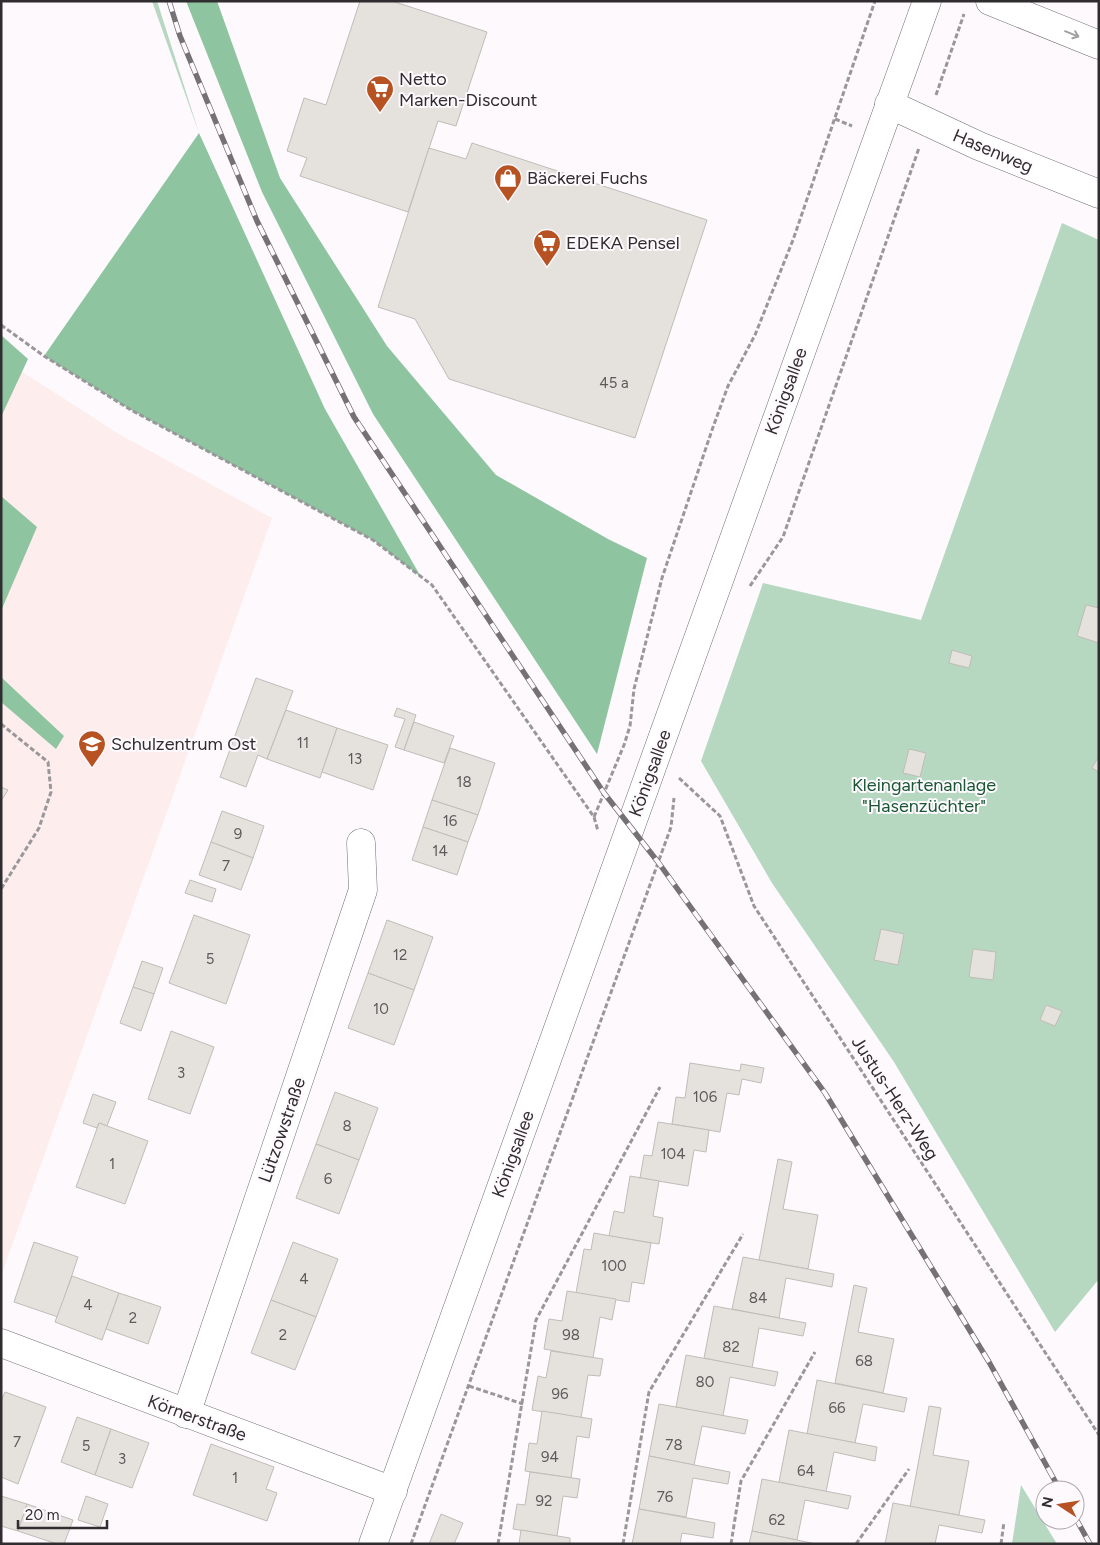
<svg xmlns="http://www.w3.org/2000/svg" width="1100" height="1545" font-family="Figtree,sans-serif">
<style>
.education{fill:#fdedec}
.green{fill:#b6d7c0}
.forest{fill:#8ec5a0}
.building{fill:#e5e2de;stroke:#c0bcb8}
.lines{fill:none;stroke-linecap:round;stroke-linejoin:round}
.minor-casing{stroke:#726f72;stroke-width:29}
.major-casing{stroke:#726f72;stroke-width:29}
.highway-casing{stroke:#726f72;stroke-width:29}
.path{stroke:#9a979a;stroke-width:3;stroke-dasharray:5 2.5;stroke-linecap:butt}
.minor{stroke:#fff;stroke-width:28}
.major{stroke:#fff;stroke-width:28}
.highway{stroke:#fff;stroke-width:28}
.rail-casing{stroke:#757275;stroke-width:5.5}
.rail{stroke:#fdf9fd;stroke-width:4;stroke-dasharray:11;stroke-linecap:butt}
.oneway{stroke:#a1a0a1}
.labels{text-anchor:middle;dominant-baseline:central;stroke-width:4;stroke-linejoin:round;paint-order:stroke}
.number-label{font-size:15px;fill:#5c5a5b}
.poi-label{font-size:18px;fill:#2f2d2f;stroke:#fdf9fd;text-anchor:start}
.street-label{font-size:18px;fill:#2f2d2f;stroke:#fdf9fd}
.park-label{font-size:18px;fill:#195734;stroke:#fdf9fd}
</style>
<rect width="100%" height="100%" fill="#fdf9fd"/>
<polygon class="education" points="1,358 117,433 272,518 1,1276"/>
<g class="green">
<polygon points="152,1 157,1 199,133"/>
<polygon points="1062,223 1099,240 1099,1279 1055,1332 894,1062 772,883 701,761 763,583 921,620"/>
<polygon points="1021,1485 1057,1544 1012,1544"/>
</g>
<g class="forest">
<polygon points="186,1 217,1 280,178 387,346 496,475 608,539 647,558 597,754 373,414 262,192"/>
<polygon points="199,133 325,409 421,577 373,540 131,410 44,356"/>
<polygon points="1,335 28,359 1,417"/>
<polygon points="1,496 37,527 1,611"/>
<polygon points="1,677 64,736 56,749 1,702"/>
</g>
<g class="building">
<polygon points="360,1 392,1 487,32 456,126 438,121 408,212 300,176 307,158 287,151 304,98 326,105"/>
<polygon points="472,143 707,220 635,438 449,379 415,319 378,307 429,148 466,159"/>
<polygon points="1086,605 1099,608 1099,643 1077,636"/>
<polygon points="952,650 972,656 969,668 949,663"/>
<polygon points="256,678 293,691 267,759 258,755 246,787 220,777"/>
<polygon points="397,708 416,715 404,750 395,747 405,719 394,716"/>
<polygon points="286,710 337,728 320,778 267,759"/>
<polygon points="414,722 454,736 444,763 404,750"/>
<polygon points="337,728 388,745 373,790 322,772"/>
<polygon points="450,748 495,763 478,815 432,800"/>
<polygon points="909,749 926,753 920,777 903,773"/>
<polygon points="1099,756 1099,772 1092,768"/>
<polygon points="1,787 8,790 1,801"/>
<polygon points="432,800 478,815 468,842 423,827"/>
<polygon points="222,811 264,826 253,858 211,842"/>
<polygon points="423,827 468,842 457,875 412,860"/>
<polygon points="211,842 253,858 241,890 199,875"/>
<polygon points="190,880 216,889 212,902 185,893"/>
<polygon points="194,915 250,935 226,1004 169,983"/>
<polygon points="387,920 433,937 414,990 368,973"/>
<polygon points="881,929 904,934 898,965 874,960"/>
<polygon points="973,949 996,952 993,980 969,977"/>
<polygon points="142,961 163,968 154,994 133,987"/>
<polygon points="368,973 414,990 394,1045 348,1028"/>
<polygon points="133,987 154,994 141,1031 120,1023"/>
<polygon points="1046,1005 1062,1011 1055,1026 1040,1020"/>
<polygon points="171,1031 214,1047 190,1114 148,1099"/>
<polygon points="690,1063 740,1071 741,1064 764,1068 761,1083 742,1079 739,1095 727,1093 720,1132 672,1124 676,1097 685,1098"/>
<polygon points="335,1092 378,1108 359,1160 316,1144"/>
<polygon points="93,1094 116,1102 107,1126 99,1123 97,1128 83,1123"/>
<polygon points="658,1122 709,1130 706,1152 694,1150 688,1186 640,1178 644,1155 652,1156"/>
<polygon points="99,1123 148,1141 125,1204 76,1187"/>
<polygon points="316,1144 359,1160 339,1214 296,1198"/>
<polygon points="778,1159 792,1162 783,1209 818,1215 808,1269 759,1260"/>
<polygon points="630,1176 659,1181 653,1216 663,1218 659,1244 609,1236 614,1211 624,1213"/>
<polygon points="594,1233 651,1243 644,1284 632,1282 629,1302 576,1293 584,1249 591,1250"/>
<polygon points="34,1242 78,1257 58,1317 14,1302"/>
<polygon points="293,1242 338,1259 316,1317 271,1300"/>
<polygon points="743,1257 834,1274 832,1287 786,1278 779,1318 732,1309"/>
<polygon points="72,1276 119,1293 102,1340 55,1322"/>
<polygon points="854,1285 867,1288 858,1332 894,1339 883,1393 835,1383"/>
<polygon points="567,1291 616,1299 612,1320 600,1317 593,1358 544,1349 549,1319 562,1321"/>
<polygon points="119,1293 161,1307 148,1344 106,1329"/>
<polygon points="271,1300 316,1317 295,1370 251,1353"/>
<polygon points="714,1306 806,1323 803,1336 759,1328 752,1368 704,1358"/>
<polygon points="551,1351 603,1359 600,1376 588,1375 581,1418 532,1410 538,1376 546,1378"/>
<polygon points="686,1355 778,1372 775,1386 730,1377 723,1416 676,1407"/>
<polygon points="817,1380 907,1398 904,1412 863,1404 855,1443 807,1434"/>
<polygon points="5,1392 46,1407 18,1484 1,1477 1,1401"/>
<polygon points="659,1404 748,1420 745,1434 702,1426 694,1465 649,1456"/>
<polygon points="929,1406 941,1408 933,1455 969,1461 959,1515 910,1507"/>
<polygon points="542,1411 592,1419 589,1438 577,1436 571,1478 525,1471 529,1443 537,1444"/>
<polygon points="77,1417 111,1429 95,1475 61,1462"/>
<polygon points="111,1429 149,1443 132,1488 95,1475"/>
<polygon points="789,1430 877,1447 875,1461 834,1452 826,1492 779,1482"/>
<polygon points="211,1444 274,1467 266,1489 277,1493 267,1521 193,1495"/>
<polygon points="649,1456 730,1472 728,1484 693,1478 686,1517 639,1509"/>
<polygon points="530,1472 580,1479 577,1498 563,1496 557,1536 513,1529 517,1504 525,1505"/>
<polygon points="762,1479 851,1496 848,1509 805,1500 797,1540 752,1531"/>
<polygon points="1,1496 27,1504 18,1531 1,1526"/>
<polygon points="86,1496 108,1504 100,1527 78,1520"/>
<polygon points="893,1503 985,1520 982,1533 939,1525 935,1544 885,1544"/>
<polygon points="27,1504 73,1520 64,1544 57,1544 18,1531"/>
<polygon points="639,1509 715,1523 713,1538 682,1533 680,1544 632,1544"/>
<polygon points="441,1514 463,1523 454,1544 429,1544"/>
<polygon points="521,1530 570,1538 570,1544 519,1544"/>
<polygon points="752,1531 797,1540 816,1544 749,1544"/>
</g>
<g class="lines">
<g class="minor-casing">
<g id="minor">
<polyline points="889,104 979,146 1099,194"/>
<polyline points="1,1343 393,1491"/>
<polyline points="186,1414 363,890 361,843"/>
</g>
</g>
<g class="major-casing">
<polyline id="major" points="373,1544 927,1"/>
</g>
<g class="highway-casing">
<polyline id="highway" points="990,1 1099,45"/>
</g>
<g class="path">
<polyline points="936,95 964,14"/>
<polyline points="835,119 852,126"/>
<polyline points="1,325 44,356 131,410 373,540 432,585 594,817 598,831"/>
<polyline points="750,586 783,537 919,148"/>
<polyline points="1,724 48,762 51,792 39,828 1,889"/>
<polyline points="679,778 720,816 754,906 1099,1435"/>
<polyline points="594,817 624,745 630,726 634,689 662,578 712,430 728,386 755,335 793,240 875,1"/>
<polyline points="469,1386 523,1404"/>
<polyline points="411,1544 671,827 674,798"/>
<polyline points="498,1544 536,1320 660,1087"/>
<polyline points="623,1544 649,1392 743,1234"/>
<polyline points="731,1544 741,1481 815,1352"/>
<polyline points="856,1544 909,1469"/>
<polyline points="1001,1544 1004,1522"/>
</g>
<use href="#minor" class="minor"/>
<use href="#major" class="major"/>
<use href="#highway" class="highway"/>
<g class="rail-casing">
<g id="rail">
<polyline points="169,1 180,36 257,221 354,417 604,793 658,862 825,1093 989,1362 1060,1490"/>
<polyline points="1075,1517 1090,1544"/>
</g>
</g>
<use href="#rail" class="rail"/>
</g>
<defs><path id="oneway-shaft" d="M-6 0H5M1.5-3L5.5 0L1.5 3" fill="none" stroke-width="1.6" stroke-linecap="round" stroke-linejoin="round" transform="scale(1.25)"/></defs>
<use class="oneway" href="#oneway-shaft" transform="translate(1072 34) rotate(22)"/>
<defs>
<g id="supermarket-pin" transform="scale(1.4375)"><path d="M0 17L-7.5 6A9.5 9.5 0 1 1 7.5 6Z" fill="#b75222" stroke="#fdf9fd"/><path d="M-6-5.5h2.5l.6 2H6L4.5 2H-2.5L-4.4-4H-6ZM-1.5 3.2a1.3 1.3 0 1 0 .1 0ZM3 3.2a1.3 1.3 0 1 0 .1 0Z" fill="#fff"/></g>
<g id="shop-pin" transform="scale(1.4375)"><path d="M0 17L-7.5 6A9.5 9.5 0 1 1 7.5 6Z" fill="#b75222" stroke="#fdf9fd"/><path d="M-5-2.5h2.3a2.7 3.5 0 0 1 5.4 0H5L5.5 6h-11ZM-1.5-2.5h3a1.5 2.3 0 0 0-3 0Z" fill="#fff"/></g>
<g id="school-pin" transform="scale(1.4375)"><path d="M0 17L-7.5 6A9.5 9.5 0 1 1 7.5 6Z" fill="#b75222" stroke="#fdf9fd"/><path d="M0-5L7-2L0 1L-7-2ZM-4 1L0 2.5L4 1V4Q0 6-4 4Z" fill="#fff"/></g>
</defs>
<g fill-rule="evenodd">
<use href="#supermarket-pin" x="380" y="89"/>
<use href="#shop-pin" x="508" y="178"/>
<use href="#supermarket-pin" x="547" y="243"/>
<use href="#school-pin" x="92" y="744"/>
</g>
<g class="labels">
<g class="number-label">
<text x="614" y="383">45 a</text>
<text x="303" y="743">11</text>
<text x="355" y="759">13</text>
<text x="464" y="782">18</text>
<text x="450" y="821">16</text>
<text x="238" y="834">9</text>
<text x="440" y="851">14</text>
<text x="226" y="866">7</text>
<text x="400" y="955">12</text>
<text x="210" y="959">5</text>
<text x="381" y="1009">10</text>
<text x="181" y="1073">3</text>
<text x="705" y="1097">106</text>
<text x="347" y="1126">8</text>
<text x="673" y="1154">104</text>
<text x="112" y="1164">1</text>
<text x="328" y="1179">6</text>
<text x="614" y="1266">100</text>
<text x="304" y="1279">4</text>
<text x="758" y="1298">84</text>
<text x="88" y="1305">4</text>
<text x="133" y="1318">2</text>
<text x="283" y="1335">2</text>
<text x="571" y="1335">98</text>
<text x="731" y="1347">82</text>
<text x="864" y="1361">68</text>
<text x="705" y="1382">80</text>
<text x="560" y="1394">96</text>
<text x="837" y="1408">66</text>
<text x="17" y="1442">7</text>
<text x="674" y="1445">78</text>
<text x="86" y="1446">5</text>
<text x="550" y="1457">94</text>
<text x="122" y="1459">3</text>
<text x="806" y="1471">64</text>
<text x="235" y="1478">1</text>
<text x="665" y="1497">76</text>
<text x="544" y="1501">92</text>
<text x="777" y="1520">62</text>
</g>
<g class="poi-label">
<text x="399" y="79">Netto<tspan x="399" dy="21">Marken-Discount</tspan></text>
<text x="527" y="178">Bäckerei Fuchs</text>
<text x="566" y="243">EDEKA Pensel</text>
<text x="111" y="744">Schulzentrum Ost</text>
</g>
<g class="street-label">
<text transform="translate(993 151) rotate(23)">Hasenweg</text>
<text transform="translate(786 391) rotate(-70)">Königsallee</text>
<text transform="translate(650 773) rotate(-70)">Königsallee</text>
<text transform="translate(895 1098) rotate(57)">Justus-Herz-Weg</text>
<text transform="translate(282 1130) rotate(-71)">Lützowstraße</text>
<text transform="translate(513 1154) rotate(-70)">Königsallee</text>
<text transform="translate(197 1418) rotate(20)">Körnerstraße</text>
</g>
<g class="park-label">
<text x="924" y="785">Kleingartenanlage<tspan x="924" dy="21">"Hasenzüchter"</tspan></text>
</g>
</g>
<rect width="1100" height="1545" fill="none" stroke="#2f2d2f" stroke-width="5"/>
<g transform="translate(1060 1505) rotate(282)"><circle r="24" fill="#fdf9fd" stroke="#aba7ab"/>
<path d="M0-4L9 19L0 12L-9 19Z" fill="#b75222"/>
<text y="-8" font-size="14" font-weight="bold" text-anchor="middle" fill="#2f2d2f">N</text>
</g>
<path d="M18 1520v8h89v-8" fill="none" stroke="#2f2d2f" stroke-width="2.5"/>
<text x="25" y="1520" font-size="15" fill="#2f2d2f" stroke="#fdf9fd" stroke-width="4" paint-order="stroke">20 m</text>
</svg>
